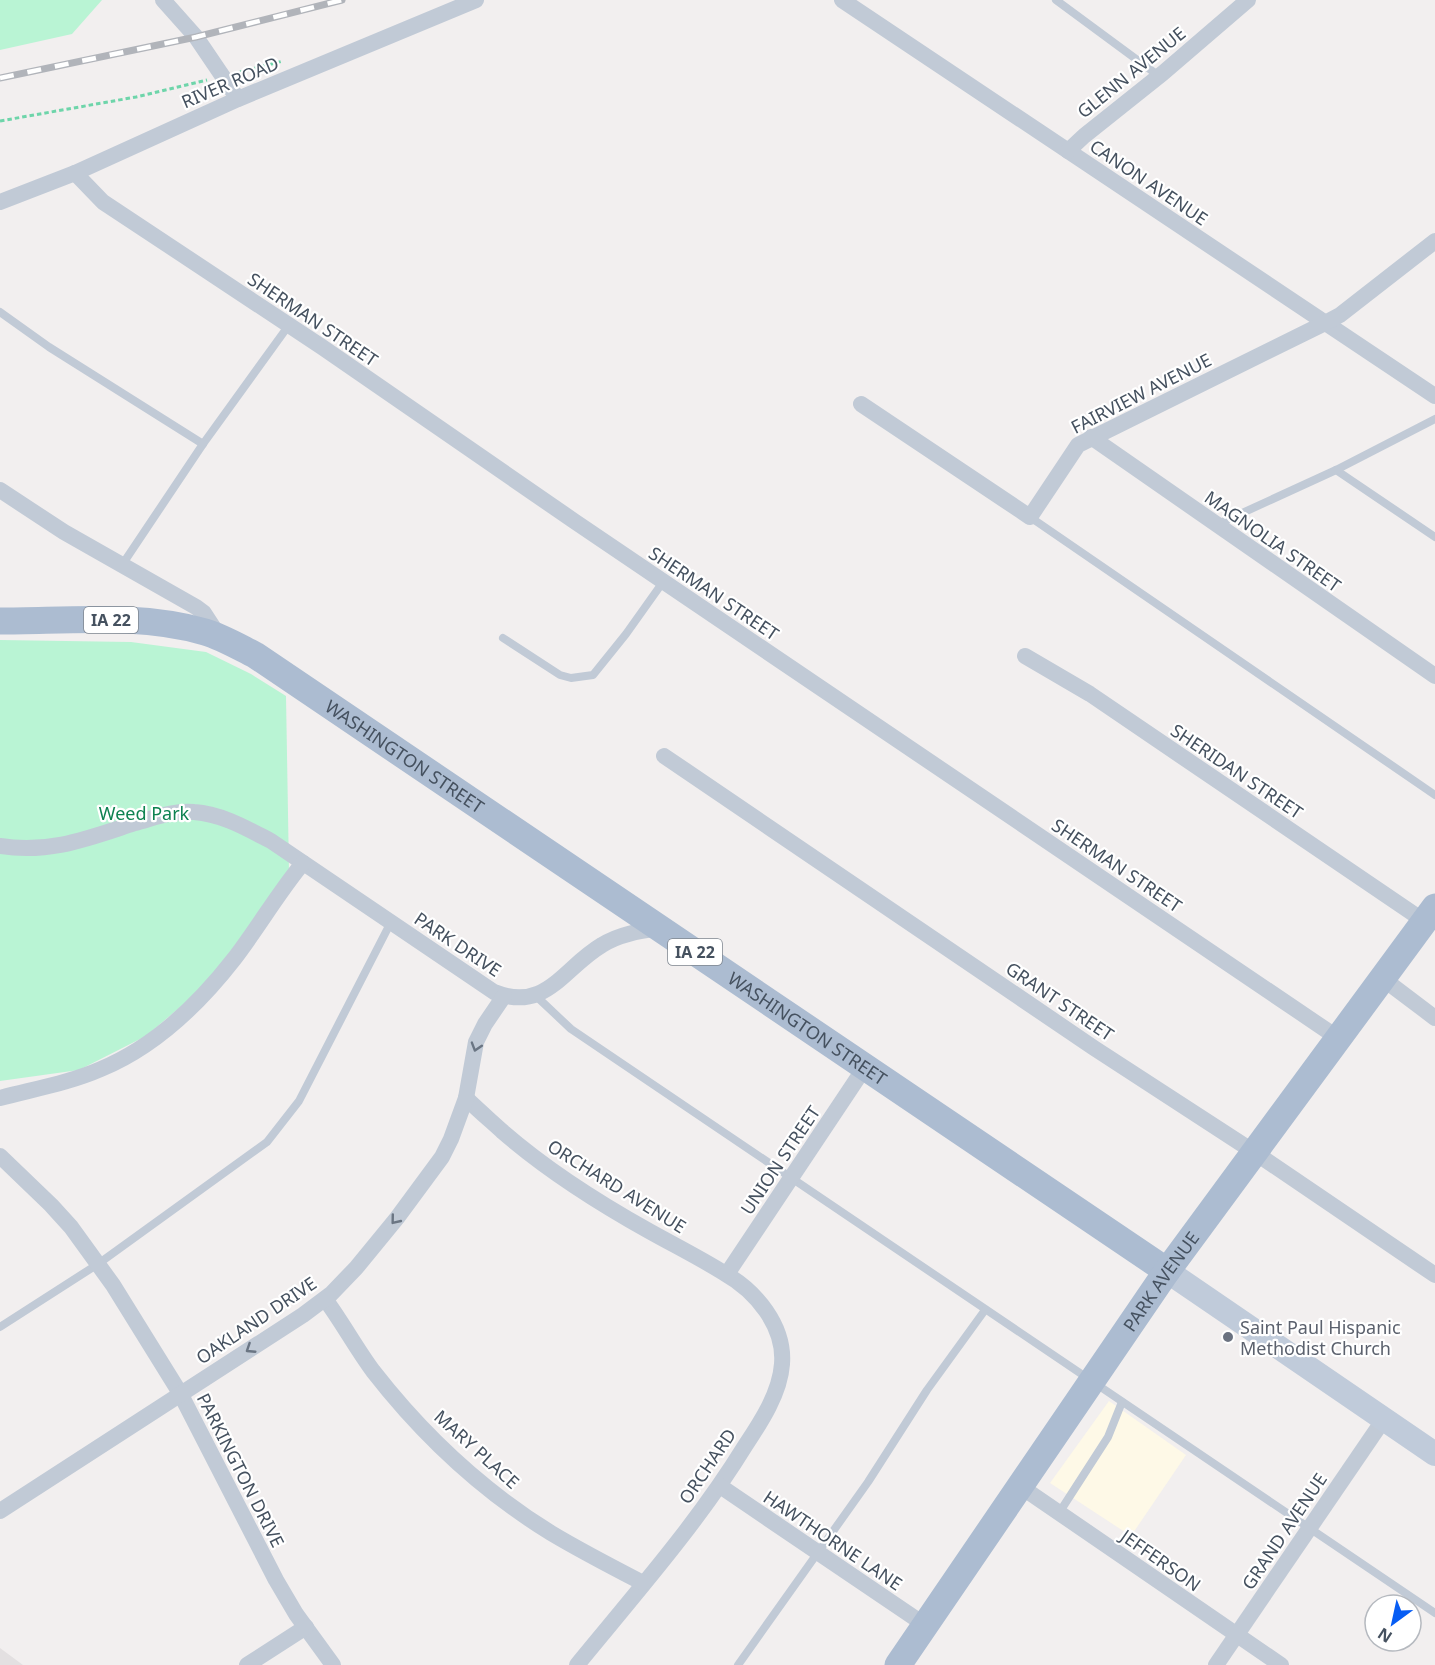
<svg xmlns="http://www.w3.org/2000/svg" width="1435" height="1665" font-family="'Noto Sans',sans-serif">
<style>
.commercial{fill:#fef9e7}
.education{fill:#e3e0e1}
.green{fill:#b9f4d4}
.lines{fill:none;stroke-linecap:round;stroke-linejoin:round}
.path{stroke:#6ed5aa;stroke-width:3;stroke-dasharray:4.5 3;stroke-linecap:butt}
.service{stroke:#c1cad6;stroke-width:8}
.minor{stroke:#c1cad6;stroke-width:16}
.secondary{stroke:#c0cbda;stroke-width:24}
.primary{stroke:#acbcd1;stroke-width:27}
.rail-casing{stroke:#b1b4ba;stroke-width:7}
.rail{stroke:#fff;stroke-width:4.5;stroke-dasharray:14;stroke-linecap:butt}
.oneway{stroke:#6a7583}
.worship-dot{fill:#6b7280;stroke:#fff;stroke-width:2}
.labels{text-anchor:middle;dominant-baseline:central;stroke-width:4.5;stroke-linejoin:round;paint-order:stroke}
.shield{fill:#fff;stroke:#7d858f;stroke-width:1.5}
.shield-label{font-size:16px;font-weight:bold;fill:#45515f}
.street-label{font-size:18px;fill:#45515f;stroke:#fff}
.park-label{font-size:18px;fill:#0e8251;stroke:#fff}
.worship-label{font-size:18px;fill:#5b616d;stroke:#fff;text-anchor:start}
</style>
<rect width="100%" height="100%" fill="#f2efef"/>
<polygon class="commercial" points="1109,1401 1186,1455 1131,1536 1050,1483"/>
<polygon class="education" points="0,1648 23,1665 0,1665"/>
<g class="green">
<polygon points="0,0 102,0 72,34 0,50"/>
<polygon points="0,640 131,642 206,652 251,674 286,696 289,872 205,986 146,1036 79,1070 0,1081"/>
</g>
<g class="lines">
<g class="path">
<polyline points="240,72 283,61"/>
<polyline points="0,121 136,97 207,80"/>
</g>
<g class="service">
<polyline points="1056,0 1159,76"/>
<polyline points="0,312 49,347 203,444"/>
<polyline points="1336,470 1435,537"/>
<polyline points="1030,517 1435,795"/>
<polyline points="1216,525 1336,470 1435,419"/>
<polyline points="122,565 203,444 289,325"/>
<polyline points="503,638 560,675 571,678 593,675 626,634 663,582"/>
<polyline points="536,996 571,1029 1435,1613"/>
<polyline points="0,1327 98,1264 267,1142 299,1101 391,922"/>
<polyline points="1059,1513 1108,1437 1122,1402"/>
<polyline points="738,1665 868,1482 927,1390 985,1310"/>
</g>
<g class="minor">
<polyline points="163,0 196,37 238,99"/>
<polyline points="842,0 1435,396"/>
<polyline points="1068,151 1084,136 1163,73 1248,0"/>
<polyline points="75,173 103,202 322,347 574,521 1338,1038"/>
<polyline points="0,202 75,173 238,99 476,0"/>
<polyline points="861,404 1030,517 1078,445 1325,323 1340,315 1435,241"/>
<polyline points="1091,437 1435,676"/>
<polyline points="0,490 64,532 196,607 204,613 219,636"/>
<polyline points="1025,656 1090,694 1424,921"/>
<polyline points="664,756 1094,1048 1254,1152 1435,1275"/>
<path d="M0,846C50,854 89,838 135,823C154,818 174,810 194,812C222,814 246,828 271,841L494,992C546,1013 563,968 602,945C619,934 640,931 660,928"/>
<polyline points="1382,978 1435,1018"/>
<path d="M0,1098C34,1089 69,1083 101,1069C154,1047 199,1004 234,959C258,928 278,893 303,863"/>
<path d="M466,1098C478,1110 491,1121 503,1132C548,1171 597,1202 649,1231C674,1245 700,1258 724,1273C756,1291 785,1326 782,1364C780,1393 761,1422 745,1446C697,1524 635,1594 577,1665"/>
<polyline points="0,1156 51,1205 71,1227 113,1285 180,1393 276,1580 296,1614 333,1665"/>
<polyline points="727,1274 865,1067"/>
<path d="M325,1299C342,1322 356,1348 373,1371C422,1434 483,1491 551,1533C581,1551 612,1567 643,1583"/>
<polyline points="720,1486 925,1625"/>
<polyline points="1020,1486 1281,1665"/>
<polyline points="0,1511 303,1315 331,1294 356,1268 397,1218 442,1157 451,1139 466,1098 476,1042 485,1024 504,996"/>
<polyline points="247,1665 306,1627"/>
<polyline points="1216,1665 1384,1419"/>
</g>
<polyline class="secondary" points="1167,1271 1435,1454"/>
<g class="primary">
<path id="s1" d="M0,621C67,621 140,613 205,632C222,637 239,647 255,655L1167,1271"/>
<path id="s2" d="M898,1665L1167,1271L1435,907"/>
</g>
<g class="rail-casing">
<polyline id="rail" points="0,78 196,37 342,0"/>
</g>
<use href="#rail" class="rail"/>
</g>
<defs><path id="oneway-chevron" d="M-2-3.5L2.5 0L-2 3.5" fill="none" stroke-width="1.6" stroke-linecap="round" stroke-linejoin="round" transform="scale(1.5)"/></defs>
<g class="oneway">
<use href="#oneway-chevron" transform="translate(476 1047) rotate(107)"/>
<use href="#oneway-chevron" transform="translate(395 1220) rotate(129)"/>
<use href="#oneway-chevron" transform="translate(250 1349) rotate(147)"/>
</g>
<circle class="worship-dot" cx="1228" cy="1337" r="6"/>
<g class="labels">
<g class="shield">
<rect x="84" y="607" width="54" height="26" rx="4.5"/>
<rect x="668" y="939" width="54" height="26" rx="4.5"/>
</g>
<g class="shield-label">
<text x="111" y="620">IA 22</text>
<text x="695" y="952">IA 22</text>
</g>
<g class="street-label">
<text transform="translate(1131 72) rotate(-39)">GLENN AVENUE</text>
<text transform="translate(230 82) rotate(-23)">RIVER ROAD</text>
<text transform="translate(1149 182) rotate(34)">CANON AVENUE</text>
<text transform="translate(313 319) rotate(34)">SHERMAN STREET</text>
<text transform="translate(1141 393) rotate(-27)">FAIRVIEW AVENUE</text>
<text transform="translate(1273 541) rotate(35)">MAGNOLIA STREET</text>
<text transform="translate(714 593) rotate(34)">SHERMAN STREET</text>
<text stroke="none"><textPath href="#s1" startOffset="442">WASHINGTON STREET</textPath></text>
<text transform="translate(1237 771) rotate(34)">SHERIDAN STREET</text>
<text transform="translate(1117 865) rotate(34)">SHERMAN STREET</text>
<text transform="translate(458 944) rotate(34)">PARK DRIVE</text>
<text transform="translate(1060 1001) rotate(34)">GRANT STREET</text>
<text stroke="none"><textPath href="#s1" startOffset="928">WASHINGTON STREET</textPath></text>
<text transform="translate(780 1160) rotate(-56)">UNION STREET</text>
<text transform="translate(617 1186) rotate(32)">ORCHARD AVENUE</text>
<text stroke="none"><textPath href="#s2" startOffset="465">PARK AVENUE</textPath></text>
<text transform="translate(256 1320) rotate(-34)">OAKLAND DRIVE</text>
<text transform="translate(477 1449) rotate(42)">MARY PLACE</text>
<text transform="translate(707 1466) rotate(-56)">ORCHARD</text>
<text transform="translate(241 1470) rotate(63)">PARKINGTON DRIVE</text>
<text transform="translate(1284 1531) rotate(-56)">GRAND AVENUE</text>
<text transform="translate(833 1540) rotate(34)">HAWTHORNE LANE</text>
<text transform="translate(1161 1560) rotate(35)">JEFFERSON</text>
</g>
<g class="park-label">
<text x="144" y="813">Weed Park</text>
</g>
<g class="worship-label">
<text x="1240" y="1327">Saint Paul Hispanic<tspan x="1240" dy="21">Methodist Church</tspan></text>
</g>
</g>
<g transform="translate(1393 1623) rotate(213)"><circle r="28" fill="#ffffff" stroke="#b5b9bf" stroke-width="1.5"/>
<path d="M0-4.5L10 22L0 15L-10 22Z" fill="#075df4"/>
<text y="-9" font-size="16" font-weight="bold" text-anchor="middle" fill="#45515f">N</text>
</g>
</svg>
